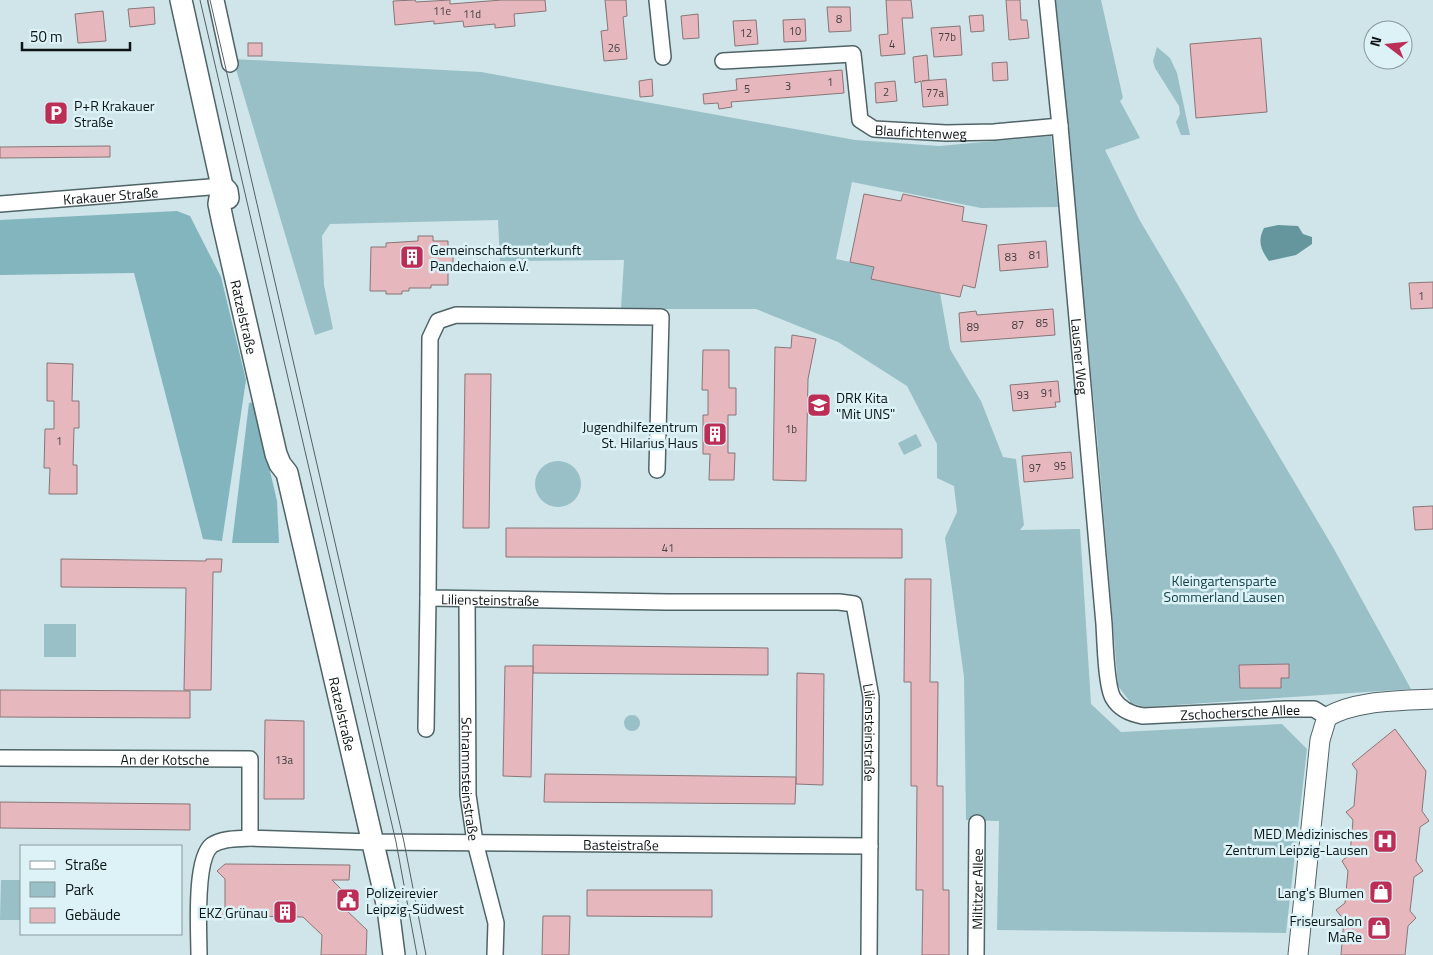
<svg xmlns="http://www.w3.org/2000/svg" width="1433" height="955" font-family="'Titillium Web',sans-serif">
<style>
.green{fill:#99c0c7}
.forest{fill:#83b5be}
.water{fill:#65969e}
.building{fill:#e6b8be;stroke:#887577}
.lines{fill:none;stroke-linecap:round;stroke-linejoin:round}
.minor-casing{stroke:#506467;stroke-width:18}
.tertiary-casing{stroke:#506467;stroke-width:21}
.secondary-casing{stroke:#506467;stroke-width:24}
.minor{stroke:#fff;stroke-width:15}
.tertiary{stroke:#fff;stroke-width:19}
.secondary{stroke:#fff;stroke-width:21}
.tram{stroke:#546163;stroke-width:1}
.labels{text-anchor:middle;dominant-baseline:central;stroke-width:5;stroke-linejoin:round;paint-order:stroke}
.number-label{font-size:11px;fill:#433e40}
.poi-label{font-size:14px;fill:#0d1516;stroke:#dcf2f6;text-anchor:end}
.street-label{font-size:14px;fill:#0d1516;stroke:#dcf2f6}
.park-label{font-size:14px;fill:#103f46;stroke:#dcf2f6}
</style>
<rect width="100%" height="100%" fill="#cfe5e9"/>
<g class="green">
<polygon points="1054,0 1101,0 1123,98 1120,101 1140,138 1105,150 1139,219 1334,549 1411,689 1145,707 1131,703 1118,686 1097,435"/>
<polygon points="1157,47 1170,58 1177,73 1190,135 1181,135 1176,122 1180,114 1179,106 1155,68 1153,61"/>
<polygon points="233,59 481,72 855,140 939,146 1051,136 1058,207 981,208 852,182 836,259 874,267 872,279 940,293 950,349 981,401 1003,457 1016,459 1024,525 1020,530 1080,529 1091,704 1121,732 1282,724 1307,749 1286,933 997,930 999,821 966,820 964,677 945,538 957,512 954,486 937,478 937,444 907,386 838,342 756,309 621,309 624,260 500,261 498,220 330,224 322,236 324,285 333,329 315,335"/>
<polygon points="916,434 922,446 904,455 898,443"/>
<circle cx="558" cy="484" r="23"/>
<rect x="44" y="624" width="32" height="33"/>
<circle cx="632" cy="723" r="8"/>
<polygon points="1,880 21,880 21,920 0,920"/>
</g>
<g class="forest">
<polygon points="177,211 190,216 221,277 246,380 222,541 203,539 134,273 0,275 0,220"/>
<polygon points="254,402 277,501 279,543 232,543 249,403"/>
</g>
<path class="water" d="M1278,225L1298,226L1303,234L1312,237V244L1296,255L1269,261C1261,250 1257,241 1264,228Z"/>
<g class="building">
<polygon points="415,0 416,2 450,0 450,4 502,0 545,0 546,11 514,14 515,26 495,28 495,24 464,27 463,21 434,24 434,21 395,25 393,1"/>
<polygon points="605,0 626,0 627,16 623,17 627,59 604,61 601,31 608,30"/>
<polygon points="886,0 911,0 913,18 902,18 905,54 881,56 879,35 888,34"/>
<polygon points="1006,0 1020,0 1021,20 1027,20 1029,38 1009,40"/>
<polygon points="154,7 155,24 130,27 128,9"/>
<polygon points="827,7 850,7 851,31 829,32"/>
<polygon points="103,11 106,41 78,43 75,14"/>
<polygon points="698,14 699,38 683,39 681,16"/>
<polygon points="983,15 984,31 971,32 969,16"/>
<polygon points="805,19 806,41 784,42 783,20"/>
<polygon points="756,20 758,44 735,46 733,21"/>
<polygon points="960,26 962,55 934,57 931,28"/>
<polygon points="1261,38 1267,112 1196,118 1190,44"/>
<rect x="248" y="43" width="14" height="13"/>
<polygon points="927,55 929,80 922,81 946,79 948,105 923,107 921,81 915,83 913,57"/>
<polygon points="1007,62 1008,80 993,81 992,63"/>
<polygon points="842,70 844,93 731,102 732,107 719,109 718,103 704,104 703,94 737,90 736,79"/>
<polygon points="652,79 653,96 640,97 639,81"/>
<polygon points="895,81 897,101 876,103 875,83"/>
<polygon points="110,146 110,157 0,158 0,147"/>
<polygon points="864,194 901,201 903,194 964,207 962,221 987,225 975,288 963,285 960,297 871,279 874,267 850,262"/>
<polygon points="418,236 433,236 433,241 448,241 448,248 453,248 453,265 448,265 448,285 431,285 431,288 409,288 409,291 402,291 402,294 386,294 386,291 370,291 371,247 386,247 386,243 418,241"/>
<polygon points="1046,241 1048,267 1000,271 998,245"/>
<polygon points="1433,282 1433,308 1411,309 1409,283"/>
<polygon points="1053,309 1055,335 961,342 959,313 976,311 977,315"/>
<polygon points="792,335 816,339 808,379 806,481 773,480 775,347 791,348"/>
<polygon points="703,350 729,350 729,388 736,388 736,415 728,415 728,453 735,453 734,480 709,480 710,454 703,454 703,415 708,415 708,390 702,390"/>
<polygon points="47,363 73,364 72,401 79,401 79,428 74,428 73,465 77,465 77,494 49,494 50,468 44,468 45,429 54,429 54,401 47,401"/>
<polygon points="465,374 491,374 489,528 463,528"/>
<polygon points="1058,381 1060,402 1055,402 1056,407 1013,411 1010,385"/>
<polygon points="1071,452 1073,478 1024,482 1022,456"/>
<polygon points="1433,506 1433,529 1415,530 1413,507"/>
<polygon points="506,528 902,529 902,558 506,557"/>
<polygon points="61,559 206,561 206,559 222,559 221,572 213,572 211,690 184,690 186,588 61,587"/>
<polygon points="905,579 931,579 930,682 938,682 937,786 943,786 943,890 949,890 949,955 922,955 923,890 916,890 917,786 911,786 911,682 904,682"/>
<polygon points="533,645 768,648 768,675 533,673"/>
<polygon points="1289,664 1289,678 1281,678 1281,688 1240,688 1239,665"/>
<polygon points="505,666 533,666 531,777 503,776"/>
<polygon points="797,673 824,674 823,785 796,784"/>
<polygon points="0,690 190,691 190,718 0,717"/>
<polygon points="265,720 304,721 304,799 264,799"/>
<polygon points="1395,729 1426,771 1422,811 1429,821 1420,827 1416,861 1423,871 1414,877 1410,911 1416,918 1408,926 1405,955 1341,955 1344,920 1336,910 1345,903 1348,871 1342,861 1350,854 1353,820 1346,812 1354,806 1357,771 1352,764"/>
<polygon points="545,774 796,777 795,804 544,802"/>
<polygon points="0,802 190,804 190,830 0,828"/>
<polygon points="225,864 350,865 349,880 332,880 352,900 344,908 367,930 366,955 321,955 322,935 303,917 238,916 238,919 216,918 225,909 225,879 217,871"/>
<polygon points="587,890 712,890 712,917 587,916"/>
<polygon points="543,916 570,916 569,955 542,955"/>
</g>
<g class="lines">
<g class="minor-casing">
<g id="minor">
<polyline points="216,0 230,64"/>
<polyline points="657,0 663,57"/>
<path id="s1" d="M1047,0L1060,126L1104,624C1105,640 1106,686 1113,698C1120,710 1131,714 1143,716L1285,709H1314L1327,717"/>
<path id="s2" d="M723,61L853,54L860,120L874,129L946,133L994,132L1060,126"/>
<path id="s3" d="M0,204L222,186"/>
<path id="s4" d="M657,470L661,317L456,315L438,321L430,338L428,598L667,602H839L854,604L871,697L869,955"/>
<path id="s5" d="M467,599L468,795L475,842L496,923L495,955"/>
<polyline points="426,729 428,598"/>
<path id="s6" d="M0,758L250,759V838L372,842L870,846"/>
<path d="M199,955C199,932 194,859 212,845C223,838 237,839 250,838"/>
<path id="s7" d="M976,955L977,823"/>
</g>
</g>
<g class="tertiary-casing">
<path id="tertiary" d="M1298,955L1320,740L1327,717C1355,700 1400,701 1433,699"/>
</g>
<g class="secondary-casing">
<g id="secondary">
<polyline points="181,0 222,186 227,191 228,198"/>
<path id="s8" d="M222,186L219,204L223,223L276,454L280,464L287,473L388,908L394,955"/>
</g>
</g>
<use href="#minor" class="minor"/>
<use href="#tertiary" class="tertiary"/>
<use href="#secondary" class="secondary"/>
<g class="tram">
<polyline points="200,0 396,842 417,955"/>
<polyline points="210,0 404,842 426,955"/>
</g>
</g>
<defs>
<g id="parking-square" transform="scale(1.25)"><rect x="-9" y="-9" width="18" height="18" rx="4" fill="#bd2e57" stroke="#dcf2f6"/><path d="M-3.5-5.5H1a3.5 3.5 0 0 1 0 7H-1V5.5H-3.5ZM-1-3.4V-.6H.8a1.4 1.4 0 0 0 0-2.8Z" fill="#fff"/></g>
<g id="building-square" transform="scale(1.25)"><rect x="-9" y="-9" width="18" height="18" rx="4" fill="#bd2e57" stroke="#dcf2f6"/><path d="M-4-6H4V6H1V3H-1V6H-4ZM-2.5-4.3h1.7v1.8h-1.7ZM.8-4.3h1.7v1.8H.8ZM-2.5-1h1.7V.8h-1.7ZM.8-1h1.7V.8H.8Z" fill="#fff"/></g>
<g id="school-square" transform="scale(1.25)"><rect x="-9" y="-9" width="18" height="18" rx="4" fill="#bd2e57" stroke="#dcf2f6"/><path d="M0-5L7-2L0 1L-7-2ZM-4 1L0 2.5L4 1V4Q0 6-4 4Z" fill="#fff"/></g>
<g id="hospital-square" transform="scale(1.25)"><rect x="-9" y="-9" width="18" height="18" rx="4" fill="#bd2e57" stroke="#dcf2f6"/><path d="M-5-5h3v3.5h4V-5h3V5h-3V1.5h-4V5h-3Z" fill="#fff"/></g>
<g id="shop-square" transform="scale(1.25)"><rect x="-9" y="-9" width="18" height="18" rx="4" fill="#bd2e57" stroke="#dcf2f6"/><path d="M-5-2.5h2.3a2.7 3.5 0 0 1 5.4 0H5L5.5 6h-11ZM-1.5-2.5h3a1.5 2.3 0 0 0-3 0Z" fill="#fff"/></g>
<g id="civic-square" transform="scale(1.25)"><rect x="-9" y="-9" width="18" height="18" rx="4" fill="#bd2e57" stroke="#dcf2f6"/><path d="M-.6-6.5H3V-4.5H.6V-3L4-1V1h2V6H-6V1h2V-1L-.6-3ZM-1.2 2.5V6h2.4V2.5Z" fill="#fff"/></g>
</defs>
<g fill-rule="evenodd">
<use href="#parking-square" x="56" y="113"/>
<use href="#building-square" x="412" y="257"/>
<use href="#school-square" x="819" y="405"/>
<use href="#building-square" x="715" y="434"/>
<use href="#hospital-square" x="1385" y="841"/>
<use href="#shop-square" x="1381" y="892"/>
<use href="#civic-square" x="348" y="900"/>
<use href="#building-square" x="285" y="912"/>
<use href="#shop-square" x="1379" y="928"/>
</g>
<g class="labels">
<g class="number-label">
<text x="442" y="11">11e</text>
<text x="472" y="14">11d</text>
<text x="839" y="19">8</text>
<text x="795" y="31">10</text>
<text x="746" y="33">12</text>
<text x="947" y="37">77b</text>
<text x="892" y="44">4</text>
<text x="614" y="48">26</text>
<text x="830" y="82">1</text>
<text x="788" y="86">3</text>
<text x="747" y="89">5</text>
<text x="886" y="92">2</text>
<text x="935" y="93">77a</text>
<text x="1035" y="255">81</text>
<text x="1011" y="257">83</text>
<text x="1421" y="296">1</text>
<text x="1042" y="323">85</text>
<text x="1018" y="325">87</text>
<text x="973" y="327">89</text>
<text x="1047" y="393">91</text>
<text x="1023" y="395">93</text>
<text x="791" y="429">1b</text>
<text x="59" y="441">1</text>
<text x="1060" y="466">95</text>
<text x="1035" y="468">97</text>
<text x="668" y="548">41</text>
<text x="284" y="760">13a</text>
</g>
<g class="poi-label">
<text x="74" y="105" text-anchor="start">P+R Krakauer<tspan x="74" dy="16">Straße</tspan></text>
<text x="430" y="249" text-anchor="start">Gemeinschaftsunterkunft<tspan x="430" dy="16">Pandechaion e.V.</tspan></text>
<text x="836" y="397" text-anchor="start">DRK Kita<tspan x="836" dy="16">"Mit UNS"</tspan></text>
<text x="698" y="426">Jugendhilfezentrum<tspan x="698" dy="16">St. Hilarius Haus</tspan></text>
<text x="1368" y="833">MED Medizinisches<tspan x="1368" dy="16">Zentrum Leipzig-Lausen</tspan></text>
<text x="366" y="892" text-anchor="start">Polizeirevier<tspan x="366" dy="16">Leipzig-Südwest</tspan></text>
<text x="1364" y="892">Lang's Blumen</text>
<text x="268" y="912">EKZ Grünau</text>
<text x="1362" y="920">Friseursalon<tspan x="1362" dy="16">MaRe</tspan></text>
</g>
<g class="street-label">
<text stroke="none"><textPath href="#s2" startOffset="260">Blaufichtenweg</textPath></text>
<text stroke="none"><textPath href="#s3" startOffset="111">Krakauer Straße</textPath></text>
<text stroke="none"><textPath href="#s8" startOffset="134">Ratzelstraße</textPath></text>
<text stroke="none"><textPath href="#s1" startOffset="358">Lausner Weg</textPath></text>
<text stroke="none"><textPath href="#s4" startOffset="718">Liliensteinstraße</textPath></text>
<text stroke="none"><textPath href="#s1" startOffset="835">Zschochersche Allee</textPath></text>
<text stroke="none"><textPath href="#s8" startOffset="544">Ratzelstraße</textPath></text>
<text stroke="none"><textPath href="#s4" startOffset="1212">Liliensteinstraße</textPath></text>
<text stroke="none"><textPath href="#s6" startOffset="165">An der Kotsche</textPath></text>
<text stroke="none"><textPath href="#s5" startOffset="180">Schrammsteinstraße</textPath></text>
<text stroke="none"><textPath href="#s6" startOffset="700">Basteistraße</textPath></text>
<text stroke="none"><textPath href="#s7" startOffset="66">Miltitzer Allee</textPath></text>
</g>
<g class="park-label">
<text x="1224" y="580">Kleingartensparte<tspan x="1224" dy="16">Sommerland Lausen</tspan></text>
</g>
</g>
<rect x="20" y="845" width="162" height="90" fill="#dcf2f6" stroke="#899a9c"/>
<rect x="30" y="861" width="25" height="8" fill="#ffffff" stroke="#899a9c"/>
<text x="65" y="870" font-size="15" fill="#0d1516">Straße</text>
<rect x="30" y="882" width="25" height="15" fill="#99c0c7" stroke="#899a9c"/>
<text x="65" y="895" font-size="15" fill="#0d1516">Park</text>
<rect x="30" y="908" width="25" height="15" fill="#e6b8be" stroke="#899a9c"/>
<text x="65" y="920" font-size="15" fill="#0d1516">Gebäude</text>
<g transform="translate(1388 45) rotate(286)"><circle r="24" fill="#dcf2f6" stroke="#899a9c"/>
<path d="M0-4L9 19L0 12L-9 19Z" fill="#bd2e57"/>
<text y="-8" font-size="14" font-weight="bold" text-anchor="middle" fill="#0d1516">N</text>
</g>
<path d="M22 42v8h108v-8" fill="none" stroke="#0d1516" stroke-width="2.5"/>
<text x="30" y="42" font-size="15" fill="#0d1516" stroke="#dcf2f6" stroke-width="4" paint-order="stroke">50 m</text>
</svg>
